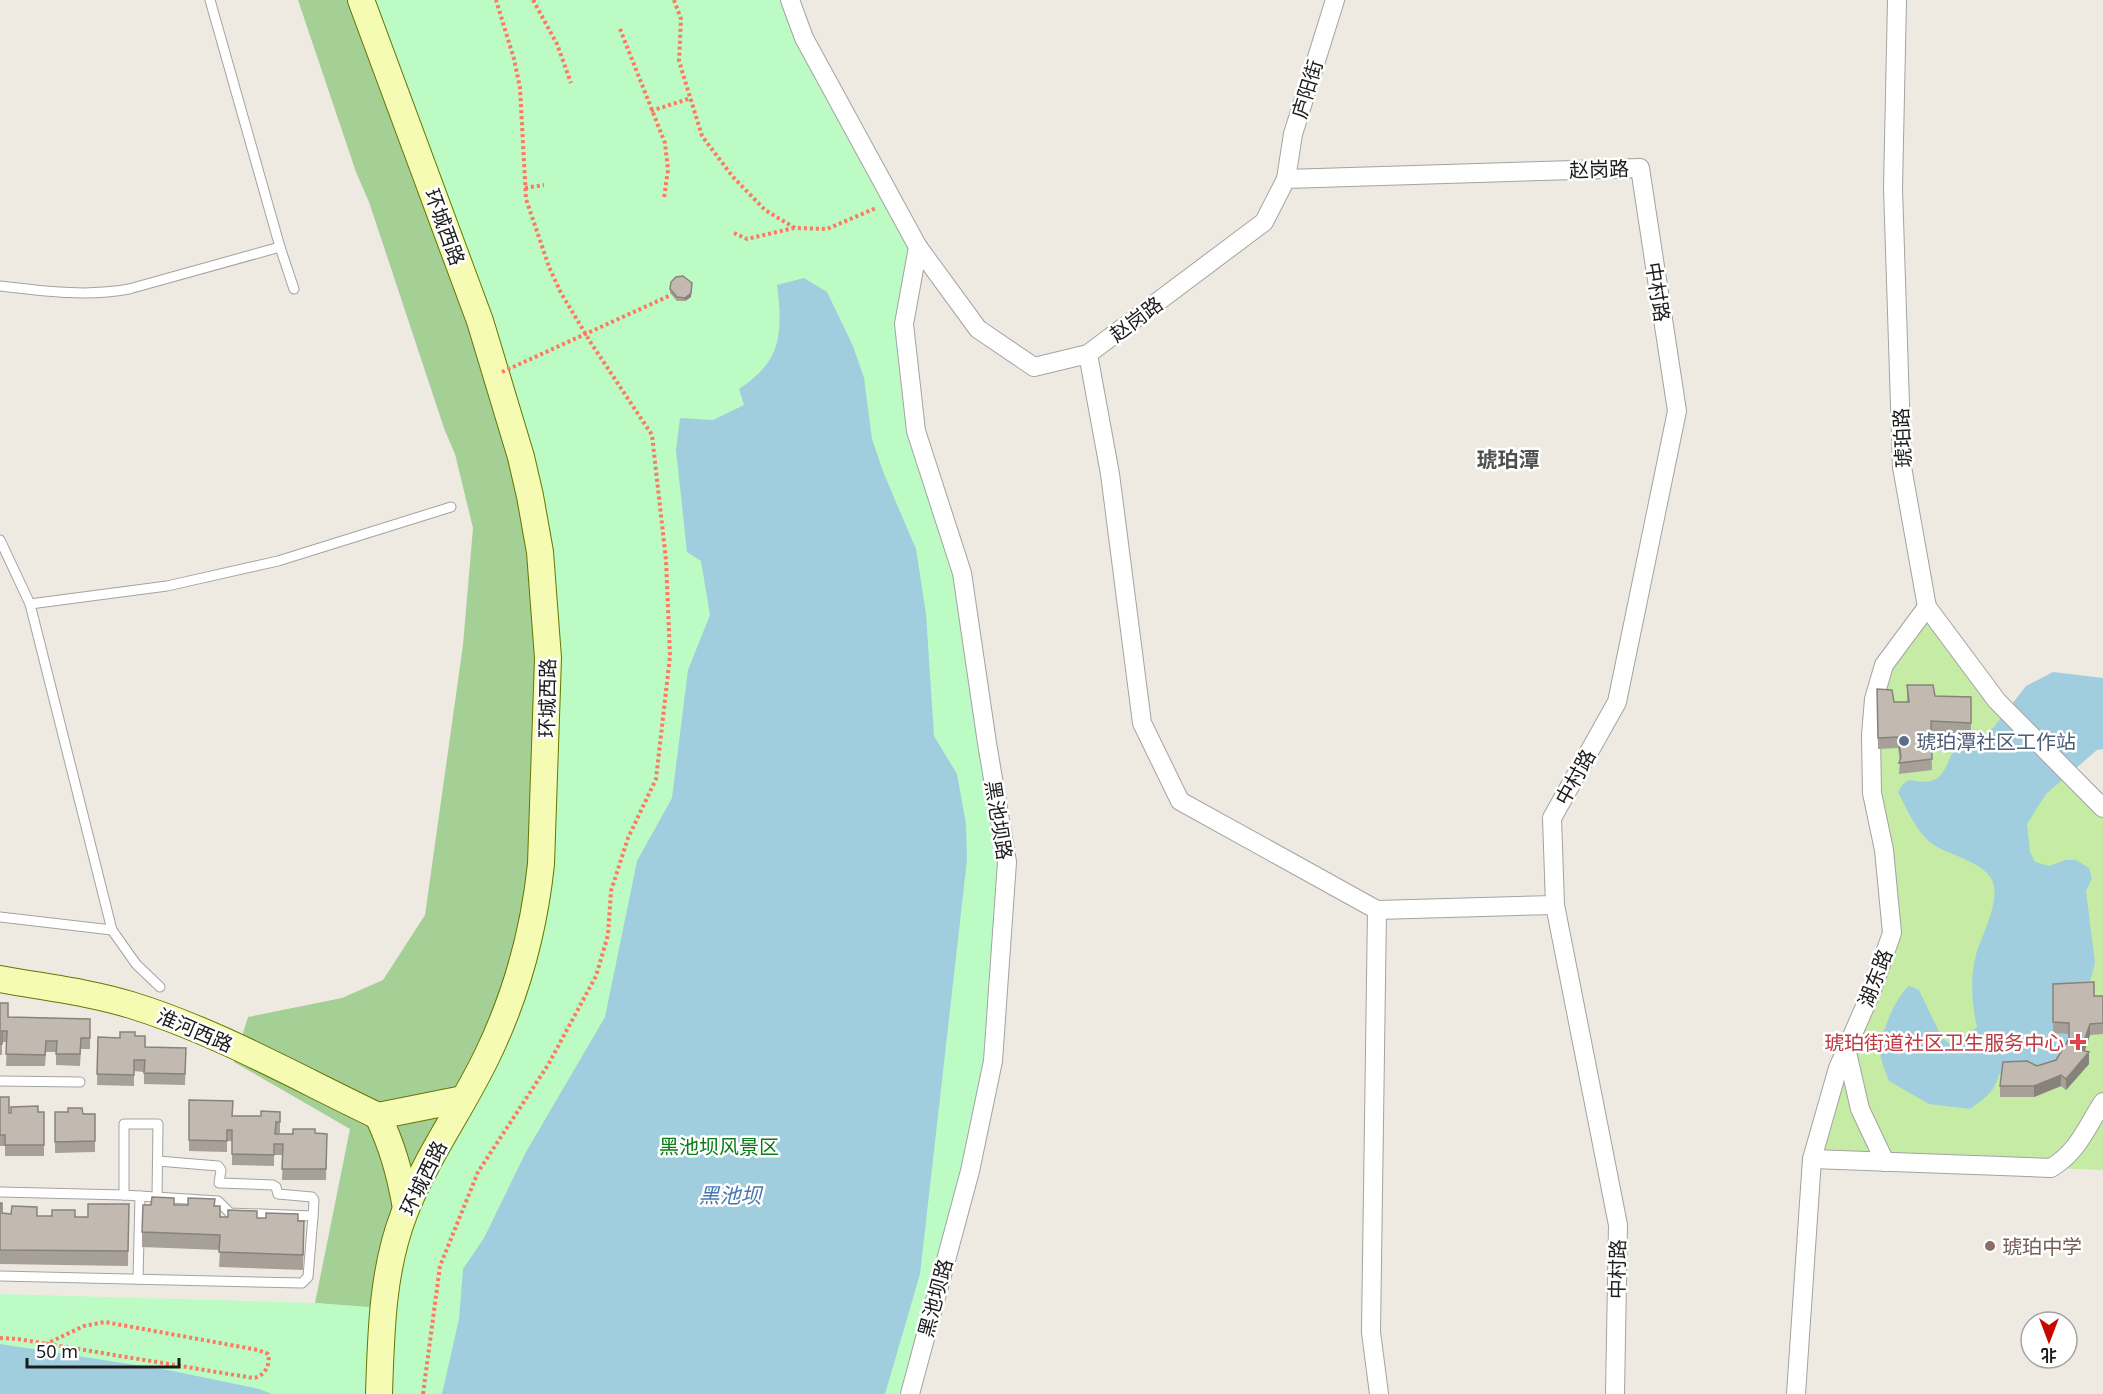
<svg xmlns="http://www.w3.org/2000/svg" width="2103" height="1394" font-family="'Noto Sans','Noto Sans SC',sans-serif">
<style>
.grass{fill:#c5eba5}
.forest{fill:#a4cf95}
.park{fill:#bcfbc3}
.water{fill:#a0cede}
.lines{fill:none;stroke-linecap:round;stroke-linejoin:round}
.lane-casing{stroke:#a3a3a3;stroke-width:11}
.street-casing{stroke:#a3a3a3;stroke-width:20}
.secondary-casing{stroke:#657601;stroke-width:28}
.path{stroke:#fe7863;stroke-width:4;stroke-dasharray:3 3;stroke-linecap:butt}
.lane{stroke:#fff;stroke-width:9}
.street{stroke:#fff;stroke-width:18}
.secondary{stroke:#f5fbb3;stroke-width:26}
.path-bridge{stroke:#fe7863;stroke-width:4;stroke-dasharray:3 3;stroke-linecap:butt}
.wall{fill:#a7a098}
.shaded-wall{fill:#88827c}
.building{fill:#c2bab1;stroke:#88827c;stroke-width:1.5}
.service-dot{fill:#5c6f8a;stroke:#fff;stroke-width:2}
.health-dot{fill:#e0444e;stroke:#fff;stroke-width:2}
.education-dot{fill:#8d6e63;stroke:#fff;stroke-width:2}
.labels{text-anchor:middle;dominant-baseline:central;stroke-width:5;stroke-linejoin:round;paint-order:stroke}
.street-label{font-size:20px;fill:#1c1c1c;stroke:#fff}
.service-label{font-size:20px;fill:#4e5e75;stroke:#fff;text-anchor:start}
.health-label{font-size:20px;fill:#be3a42;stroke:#fff;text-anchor:end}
.park-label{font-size:20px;fill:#087d16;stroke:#fff}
.education-label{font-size:20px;fill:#785e54;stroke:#fff;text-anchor:start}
.neighbourhood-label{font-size:21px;font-weight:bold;fill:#4f4f4f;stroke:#fff}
.water-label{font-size:21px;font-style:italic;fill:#4677af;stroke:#fff}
</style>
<rect width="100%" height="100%" fill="#eeeae2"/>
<polygon class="grass" points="1927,607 1997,701 2103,808 2103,1170 1812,1159 1892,933 1874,699"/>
<polygon class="forest" points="298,0 361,0 480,321 540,552 538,887 384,1309 315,1303 350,1129 234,1062 248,1017 342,998 383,980 425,915 463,645 473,528 455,454 445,431 369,202 356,172"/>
<polygon class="park" points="361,0 790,0 918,247 904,324 916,431 962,573 1007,862 993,1061 910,1394 0,1394 0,1294 315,1303 384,1308 390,1259 526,949 548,696 530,496"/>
<g class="water">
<path d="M804,278L827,292L853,346L864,378L872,439L884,474L916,549L926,614L934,736L957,774L966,824L967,860L920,1274L885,1394H442L459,1319L463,1269L484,1238L526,1152L605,1017L637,861L672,798L688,670L710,615L701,561L687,552L676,450L680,418L713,420L744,405L739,389C782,361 783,333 777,285Z"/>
<path d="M2053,672L2103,678V749L2097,750L2046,794L2027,824L2030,852L2035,862L2049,866L2065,860H2076L2089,868L2092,878L2086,891L2095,963L2087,993L2069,1034V1050L2063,1062L1999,1074C1995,1092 1984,1099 1970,1109L1929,1104L1889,1081C1886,1072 1879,1058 1880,1049C1881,1033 1896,996 1909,986L1919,990L1942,1038L1949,1043L1957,1042L1977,1027C1972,1004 1970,982 1975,959C1980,937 2002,901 1992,880C1984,862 1949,855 1934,845C1917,834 1907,809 1898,792L1903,784L1909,780C1939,786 1942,777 1953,751L1974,741L1994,727L2026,686Z"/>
<polygon points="0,1344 168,1370 259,1389 272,1394 0,1394"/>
</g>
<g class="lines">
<g class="lane-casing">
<g id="lane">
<polyline points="210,0 280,247 294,289"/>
<path d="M0,286C44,291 86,297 129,289L280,247"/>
<polyline points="0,540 30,604 112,930 136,964 160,987"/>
<polyline points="30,604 167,586 278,561 451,507"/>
<polyline points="0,917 112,930"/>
<polyline points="0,1081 80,1082"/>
<polyline points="0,1192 124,1195 218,1201 230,1213 313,1216 314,1200 312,1197 278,1194 276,1187 273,1185 219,1183 221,1170 218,1166 158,1161"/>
<polyline points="124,1195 124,1124 158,1124 157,1197"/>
<polyline points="0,1276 302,1283 308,1277 313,1216"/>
<polyline points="138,1279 140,1196"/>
</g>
</g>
<g class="street-casing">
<g id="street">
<polyline points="790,0 804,38 918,247 978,329 1034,367 1088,354 1264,222 1286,179 1640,168 1677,411 1617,702 1552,818 1555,905 1618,1225 1615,1394"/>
<polyline points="1897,0 1893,188 1902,467 1927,607 1997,701 2103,808"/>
<polyline points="1286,179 1293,134 1335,0"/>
<polyline points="1088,354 1110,474 1142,723 1180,801 1377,910 1371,1332 1379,1394"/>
<polyline points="1377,910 1555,905"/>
<polyline points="1846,1048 1860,1109 1885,1162"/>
<path d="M1812,1159L2051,1168C2078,1152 2086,1128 2103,1102"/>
<polyline points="910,1394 970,1171 993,1061 1007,862 987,743 962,573 916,431 904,324 918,247"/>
<polyline points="1796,1394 1812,1159 1838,1068 1870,995 1892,933 1884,850 1872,793 1871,735 1874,699 1884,665 1927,607"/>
</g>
</g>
<g class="secondary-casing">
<g id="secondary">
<path d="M361,0L480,321L521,457L530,496L540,552L548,658L541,864C534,931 516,996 487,1056C461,1110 425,1159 404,1214C382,1271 381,1334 379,1394"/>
<path d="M0,979C43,987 89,992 131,1005C216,1031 298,1078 378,1116"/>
<path d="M378,1116C393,1148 400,1174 406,1208"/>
<polyline points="378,1116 463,1099"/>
</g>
</g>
<g class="path">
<polyline points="533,0 557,44 571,83"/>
<polyline points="674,0 681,19 679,61 702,136 733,177 765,210 795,228 827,229 876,208"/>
<polyline points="620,29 665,143 668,170 664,198"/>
<polyline points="651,111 691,98"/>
<polyline points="525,188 544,185"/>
<polyline points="734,233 747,239 794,228"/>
<path d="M0,1338L18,1339L253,1378C264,1377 271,1365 268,1354L258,1350L105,1322L84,1326L46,1344"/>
<polyline points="423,1394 440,1266 478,1172 548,1065 596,976 608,935 611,891 628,838 656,779 670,656 666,560 652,435 591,343 561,293 549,267 526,199 520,88 514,59 496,0"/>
</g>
<use href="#lane" class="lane"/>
<use href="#street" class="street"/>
<use href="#secondary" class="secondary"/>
<polyline class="path-bridge" points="502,372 671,295"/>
</g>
<g class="wall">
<polygon points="670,289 691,297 685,301 677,301 670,293"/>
<polygon points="1907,685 1935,696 1971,697 1971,734 1931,732 1932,770 1899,774 1900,761 1898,748 1878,749 1877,689 1894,702 1907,702"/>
<polygon points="2053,984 2094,996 2103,996 2103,1034 2090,1035 2085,1051 2089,1064 2066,1090 2061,1086 2034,1097 2000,1097 2000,1086 2037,1066 2056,1060 2069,1039 2069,1034 2053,1033"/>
<polygon points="0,1003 8,1017 90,1019 90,1049 81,1049 80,1066 56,1065 56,1052 46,1052 45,1066 6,1066 7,1042 2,1042 2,1055 0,1055"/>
<polygon points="135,1036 145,1047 186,1048 185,1085 144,1084 144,1072 134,1071 134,1086 97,1085 98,1037 120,1038"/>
<polygon points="0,1097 9,1113 44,1112 44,1156 5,1156 5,1146 0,1146"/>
<polygon points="189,1100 233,1116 261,1116 280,1112 280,1133 276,1134 327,1134 326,1180 282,1180 283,1155 274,1155 274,1166 232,1165 232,1141 227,1141 227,1152 189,1151"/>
<polygon points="55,1112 95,1114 95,1152 55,1153"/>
<polygon points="0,1203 2,1213 37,1216 75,1217 88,1217 129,1204 128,1266 0,1264"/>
<polygon points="215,1206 220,1217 298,1221 304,1235 303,1270 219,1267 220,1250 142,1247 142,1232"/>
</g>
<g class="shaded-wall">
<polygon points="692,283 691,297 685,301 685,298"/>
<polygon points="2090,1024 2090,1035 2081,1061 2081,1050"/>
<polygon points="2089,1052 2089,1064 2066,1090 2066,1079"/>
<polygon points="2061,1075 2061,1086 2034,1097 2034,1086"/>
</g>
<g class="building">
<polygon points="683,276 692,283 691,293 685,298 677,297 670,289 671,282 676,277"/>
<polygon points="1907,685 1933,685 1935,696 1971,697 1971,723 1931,721 1932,759 1899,763 1901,757 1898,737 1878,738 1877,689 1892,690 1894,702 1909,702"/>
<polygon points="2094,982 2094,996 2103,996 2103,1023 2090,1024 2081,1050 2089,1052 2066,1079 2061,1075 2034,1086 2000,1086 2003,1062 2027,1061 2037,1066 2056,1060 2069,1039 2069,1023 2053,1022 2053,984"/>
<polygon points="0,1003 8,1003 8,1017 90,1019 90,1038 81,1038 80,1054 56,1054 57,1041 46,1041 45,1055 6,1054 7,1031 2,1031 2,1044 0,1044"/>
<polygon points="120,1032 135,1032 135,1036 145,1036 145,1047 186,1048 185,1074 144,1073 145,1060 134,1060 134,1075 97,1074 98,1037 120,1038"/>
<polygon points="0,1097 9,1097 9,1113 11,1113 11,1107 38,1106 38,1112 44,1112 44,1145 5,1145 5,1135 0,1135"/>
<polygon points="189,1100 233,1101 232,1116 261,1116 261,1111 280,1112 280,1122 276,1122 275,1134 293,1134 293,1129 315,1129 315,1133 327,1134 326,1169 282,1169 283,1144 274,1144 274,1155 232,1154 232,1130 227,1130 227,1141 189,1140"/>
<polygon points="68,1108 82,1108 83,1114 95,1114 95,1141 55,1142 55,1112 68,1112"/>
<polygon points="152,1197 174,1198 174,1205 188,1205 188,1198 215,1199 214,1206 220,1206 220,1217 228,1217 228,1210 257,1211 257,1218 266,1218 266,1213 298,1214 298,1221 304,1221 303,1255 219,1252 220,1235 142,1232 143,1205 151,1205"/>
<polygon points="0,1203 2,1203 2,1213 11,1214 12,1206 37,1207 37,1216 52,1216 52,1210 75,1210 75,1217 88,1217 88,1204 129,1204 128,1251 0,1250"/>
</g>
<circle class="service-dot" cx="1904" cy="741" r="6"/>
<path class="health-dot" d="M2075 1033h6v6h6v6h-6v6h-6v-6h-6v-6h6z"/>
<circle class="education-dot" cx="1990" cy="1246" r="6"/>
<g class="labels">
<g class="street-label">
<text transform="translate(1307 89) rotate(-73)">庐阳街</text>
<text transform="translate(1599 169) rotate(-2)">赵岗路</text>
<text transform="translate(445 227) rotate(70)">环城西路</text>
<text transform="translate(1658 292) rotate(81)">中村路</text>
<text transform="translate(1136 319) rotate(-37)">赵岗路</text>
<text transform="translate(1902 438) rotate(-93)">琥珀路</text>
<text transform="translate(547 698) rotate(-89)">环城西路</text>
<text transform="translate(1575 777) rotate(-61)">中村路</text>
<text transform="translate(999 820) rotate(81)">黑池坝路</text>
<text transform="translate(1875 978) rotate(-69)">湖东路</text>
<text transform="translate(195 1030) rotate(23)">淮河西路</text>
<text transform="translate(423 1178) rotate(-64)">环城西路</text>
<text transform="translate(1617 1269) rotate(-89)">中村路</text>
<text transform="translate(935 1298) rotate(-75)">黑池坝路</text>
</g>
<g class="service-label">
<text x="1916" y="741">琥珀潭社区工作站</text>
</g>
<g class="health-label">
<text x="2064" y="1042">琥珀街道社区卫生服务中心</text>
</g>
<g class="park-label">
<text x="719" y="1146">黑池坝风景区</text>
</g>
<g class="education-label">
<text x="2002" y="1246">琥珀中学</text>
</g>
<g class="neighbourhood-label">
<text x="1508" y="459">琥珀潭</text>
</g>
<g class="water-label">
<text x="730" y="1195">黑池坝</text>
</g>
</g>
<g transform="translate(2049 1340) rotate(180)"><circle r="28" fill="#ffffff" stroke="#a4a4a4" stroke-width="1.5"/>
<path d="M0-4.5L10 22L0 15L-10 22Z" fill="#c90700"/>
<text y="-9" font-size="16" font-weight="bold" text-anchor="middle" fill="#1c1c1c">北</text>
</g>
<path d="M27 1358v9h152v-9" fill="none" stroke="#1c1c1c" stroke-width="3"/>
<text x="36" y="1358" font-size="18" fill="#1c1c1c" stroke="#ffffff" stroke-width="4.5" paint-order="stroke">50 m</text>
</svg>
